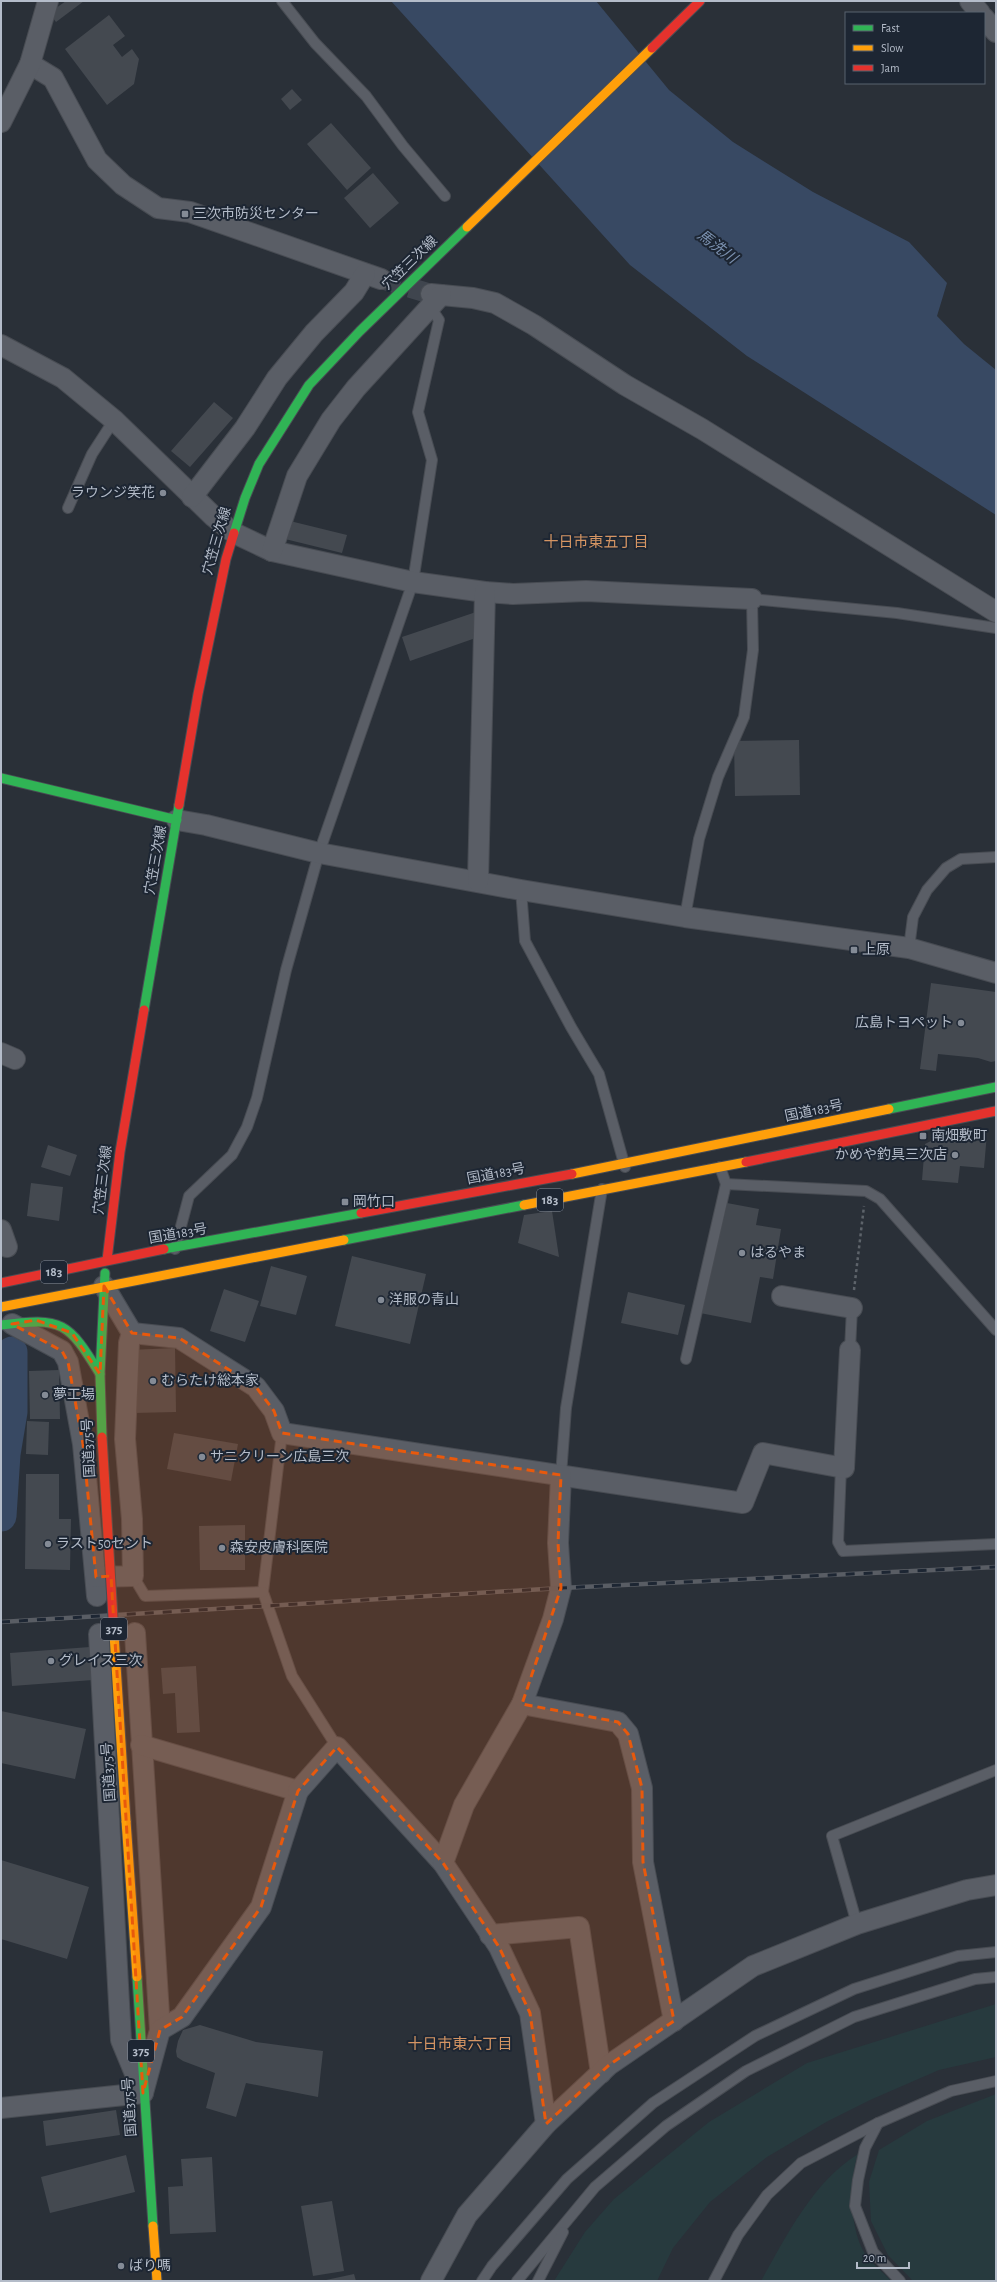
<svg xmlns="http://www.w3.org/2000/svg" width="997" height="2282" font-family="'Alegreya Sans','Noto Sans JP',sans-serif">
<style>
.green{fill:#273a3e}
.water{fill:#384963}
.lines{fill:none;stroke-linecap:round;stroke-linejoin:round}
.river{stroke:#384963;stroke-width:31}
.building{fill:#444950}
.street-tunnel{stroke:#3f454e;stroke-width:20;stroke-dasharray:20 10;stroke-linecap:butt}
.lane-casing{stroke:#484c53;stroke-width:12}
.street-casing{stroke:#484c53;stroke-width:22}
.fast-casing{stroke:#484c53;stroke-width:11}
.slow-casing{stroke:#484c53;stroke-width:11}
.jam-casing{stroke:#484c53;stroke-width:11}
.path{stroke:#5d636a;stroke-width:2.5;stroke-dasharray:3 3;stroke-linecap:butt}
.lane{stroke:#5a5e66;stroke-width:10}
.street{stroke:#5a5e66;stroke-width:20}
.fast{stroke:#30b455;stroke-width:9}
.slow{stroke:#ff9f0a;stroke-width:9}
.jam{stroke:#e5322d;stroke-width:9}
.rail-casing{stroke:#595d64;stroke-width:4.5}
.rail{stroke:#1d2633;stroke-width:3;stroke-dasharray:9;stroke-linecap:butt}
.slow-bridge-casing{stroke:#474c53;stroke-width:11;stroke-linecap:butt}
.jam-bridge-casing{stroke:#474c53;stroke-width:11;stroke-linecap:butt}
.slow-bridge{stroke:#ff9f0a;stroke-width:9}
.jam-bridge{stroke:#e5322d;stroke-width:9}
.marked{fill:#e8590c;fill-opacity:0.2;stroke:#e8590c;stroke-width:3;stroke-dasharray:8 5;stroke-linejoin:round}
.poi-dot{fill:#848b96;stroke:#1d2633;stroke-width:1.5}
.labels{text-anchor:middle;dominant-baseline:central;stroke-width:4;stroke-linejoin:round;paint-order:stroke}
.shield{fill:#1d2633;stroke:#878f9c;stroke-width:1}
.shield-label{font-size:13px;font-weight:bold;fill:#b4bcc9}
.poi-label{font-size:14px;fill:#b4bcc9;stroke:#1d2633;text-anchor:start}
.street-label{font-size:14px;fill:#b4bcc9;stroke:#1d2633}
.water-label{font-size:15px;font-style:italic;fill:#7c92b1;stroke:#1d2633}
.neighbourhood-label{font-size:15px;fill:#d59563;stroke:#1d2633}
</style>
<rect width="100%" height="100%" fill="#2a3038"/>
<g class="green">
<polygon points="996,2004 996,2057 939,2070 870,2100 828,2121 767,2157 710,2202 673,2248 657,2281 554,2281 585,2232 614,2199 709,2122 807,2063"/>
<polygon points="996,2094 996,2281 913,2281 888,2255 871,2221 869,2182 879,2150 927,2121"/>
<path d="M858,2154C849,2181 849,2228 865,2254C872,2264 883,2272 891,2281H761C787,2235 813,2182 858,2154Z"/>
</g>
<polygon class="water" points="391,1 596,1 669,90 733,142 813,192 909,242 947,283 937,316 964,344 996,370 996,515 747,356 630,265"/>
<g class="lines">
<polyline class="river" points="1,1516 5,1454 12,1412 12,1352"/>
</g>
<g class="building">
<polygon points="66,1 84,1 56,22 49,13"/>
<polygon points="109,15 125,36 113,45 122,57 132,49 139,59 134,84 107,105 65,49"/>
<polygon points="292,89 302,100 290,110 281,99"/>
<polygon points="331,123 371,168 347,190 307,144"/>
<polygon points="373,173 399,203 370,228 344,198"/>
<polygon points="214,402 233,418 190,467 171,451"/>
<polygon points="290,521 347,535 342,553 285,539"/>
<polygon points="479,611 487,634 410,661 402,637"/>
<polygon points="799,740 800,795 735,796 734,741"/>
<polygon points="931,983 996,992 996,1061 991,1062 978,1058 938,1054 936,1071 920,1069"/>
<polygon points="952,1130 987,1133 984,1168 960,1166 958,1183 922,1180 925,1144"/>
<polygon points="48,1145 77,1155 70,1176 41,1167"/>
<polygon points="31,1183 63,1187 59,1221 27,1216"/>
<polygon points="727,1203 759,1209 756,1225 781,1229 773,1279 760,1277 751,1323 695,1312 715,1217 724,1218"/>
<polygon points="552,1211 559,1257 518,1243 524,1215"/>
<polygon points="352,1256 426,1274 410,1344 335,1326"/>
<polygon points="271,1266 307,1276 296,1315 260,1306"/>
<polygon points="224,1289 259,1301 245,1342 210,1331"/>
<polygon points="628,1292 685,1305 678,1335 621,1323"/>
<polygon points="175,1348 176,1412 133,1413 130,1350"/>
<polygon points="59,1370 60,1419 30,1419 29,1371"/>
<polygon points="27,1421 49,1422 48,1455 26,1454"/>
<polygon points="174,1433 238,1444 231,1481 167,1469"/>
<polygon points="26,1474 59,1474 59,1519 71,1519 70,1570 25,1569"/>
<polygon points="245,1525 245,1570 200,1570 199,1526"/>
<polygon points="90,1647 93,1680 12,1686 10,1653"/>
<polygon points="196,1666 200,1732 177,1733 175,1693 163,1694 161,1668"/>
<polygon points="1,1711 86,1729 75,1779 1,1763"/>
<polygon points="1,1860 89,1887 67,1959 1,1939"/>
<polygon points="200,2025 256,2042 323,2051 318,2097 246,2083 236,2117 206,2108 215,2073 183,2061 177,2057 176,2051 178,2041 183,2030"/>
<polygon points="116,2110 120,2135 46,2146 43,2121"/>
<polygon points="126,2155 135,2192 50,2213 41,2177"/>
<polygon points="212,2157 216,2232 170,2234 168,2187 183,2186 181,2159"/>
<polygon points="332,2201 344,2271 313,2276 301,2206"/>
<polygon points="354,2274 356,2281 326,2281 326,2280"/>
</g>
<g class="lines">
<polyline class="street-tunnel" points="381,279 431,294"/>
<g class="lane-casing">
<g id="lane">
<polyline points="282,1 315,43 366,96 403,146 445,196"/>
<polyline points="68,508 92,454 114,420"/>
<polyline points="521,890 525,941 571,1027 599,1074 625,1167"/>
<polyline points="685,917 699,839 718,777 744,717 753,650 752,599 897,613 996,628"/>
<polyline points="909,948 913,917 927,890 946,868 961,859 996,857"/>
<polyline points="720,1167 726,1184 866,1191 880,1199 996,1330"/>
<polyline points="175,1249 189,1196 232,1155 247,1127 257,1098 286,970 319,853 413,582 432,460 418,412 439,320 431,308"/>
<polyline points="850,1350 852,1308"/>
<polyline points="686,1359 726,1184"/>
<polyline points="282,1433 263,1592 292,1676 337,1747"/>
<polyline points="841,1467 838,1542 843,1551 996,1544"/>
<polyline points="561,1475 566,1408 602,1189"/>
<polyline points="133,1576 145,1596 263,1592"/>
<polyline points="857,1924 832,1836 996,1770"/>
<polyline points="878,2123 865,2148 858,2180 855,2206 873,2252 900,2281"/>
<polyline points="482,2281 492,2266 567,2179 653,2103 755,2036 854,1989 958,1956 996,1952"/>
<polyline points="517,2281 595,2187 666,2126 746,2071 854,2017 975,1979 996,1977"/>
<polyline points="538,2281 563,2232"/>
<polyline points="714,2281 738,2235 767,2195 801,2163 878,2123 951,2091 996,2081"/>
</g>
</g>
<g class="street-casing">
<g id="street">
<polyline points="970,1 980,13"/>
<polyline points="984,18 996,32"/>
<polyline points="30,64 53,78 97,160 123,185 158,208 190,212 381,279"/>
<polyline points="1,122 30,64 48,1"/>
<polyline points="431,294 473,298 495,303 534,325 625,385 702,429 996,612"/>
<polyline points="1,345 63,378 114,420 214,517 234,533 272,551 413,582 485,592 513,594 586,591 752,599"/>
<polyline points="192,497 245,428 277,378 314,333 354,292 365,274"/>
<polyline points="272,551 297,476 331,420 356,388 441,295"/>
<polyline points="177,820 206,825 319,853 521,890 685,917 909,948 996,973"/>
<polyline points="478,881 485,592"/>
<polyline points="1,1053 15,1059"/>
<polyline points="1,1230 7,1247"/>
<polyline points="782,1296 852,1308"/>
<polyline points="12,1324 62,1351 68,1362 83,1444 97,1596"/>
<polyline points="132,1333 179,1338 256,1387 274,1411 282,1433 743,1503 763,1453 844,1468 850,1350"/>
<polyline points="561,1475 558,1543 561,1588 553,1619 522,1704 618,1722 628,1734 642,1788 643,1862 674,2021"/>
<polyline points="96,1577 133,1576 132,1519 125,1439 129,1343 132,1333 104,1286"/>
<polyline points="99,1634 121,2040 143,2093 160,2030 135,1633"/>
<polyline points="141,1745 298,1791 261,1907 182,2017 160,2030"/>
<polyline points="298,1791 337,1747 443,1863 499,1947 530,2013 546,2124"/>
<polyline points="443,1863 464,1805 522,1704"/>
<polyline points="490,1935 579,1927 601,2073"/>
<polyline points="1,2108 143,2093"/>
<polyline points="431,2281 467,2215 546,2124 609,2065 753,1966 857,1924 967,1890 996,1885"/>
</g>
</g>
<g class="fast-casing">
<g id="fast">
<polyline points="234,533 245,498 259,464 309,385 360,331 467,227"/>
<polyline points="1,778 177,820"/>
<polyline points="144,1010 179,805"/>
<polyline points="889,1109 996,1087"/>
<polyline points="344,1240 524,1205"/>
<polyline points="164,1249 361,1213"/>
<path d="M1,1325C63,1317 68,1322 100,1374"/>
<polyline points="102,1437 100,1374 105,1273"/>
<polyline points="137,1977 153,2226"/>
</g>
</g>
<g class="slow-casing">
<g id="slow">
<polyline points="467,227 652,48"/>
<polyline points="572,1174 889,1109"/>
<polyline points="524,1205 746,1162"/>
<polyline points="1,1307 344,1240"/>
<polyline points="126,1821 137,1977"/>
<polyline points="153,2226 157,2281"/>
</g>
</g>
<g class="jam-casing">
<g id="jam">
<polyline points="652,48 700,1"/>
<polyline points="179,805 198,694 226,559 234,533"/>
<polyline points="746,1162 996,1111"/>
<polyline points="361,1213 572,1174"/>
<polyline points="107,1260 120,1152 144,1010"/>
<polyline points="1,1283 164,1249"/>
</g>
</g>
<polyline class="path" points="854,1290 864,1206"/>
<use href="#lane" class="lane"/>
<use href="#street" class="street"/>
<use href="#fast" class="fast"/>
<use href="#slow" class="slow"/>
<use href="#jam" class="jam"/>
<g class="rail-casing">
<polyline id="rail" points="1,1622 561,1588 996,1567"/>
</g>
<use href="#rail" class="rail"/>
<g class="slow-bridge-casing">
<polyline id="slow-bridge" points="114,1634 126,1821"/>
</g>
<g class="jam-bridge-casing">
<polyline id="jam-bridge" points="102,1437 114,1634"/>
</g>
<use href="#slow-bridge" class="slow-bridge"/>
<use href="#jam-bridge" class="jam-bridge"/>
</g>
<path class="marked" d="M104,1286L132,1333L179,1338L256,1387L274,1411L282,1433L561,1475L558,1543L561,1588L522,1704L618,1722L628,1734L642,1788L643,1862L674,2021L609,2065L546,2124L530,2013L499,1947L443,1863L337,1747L298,1791L261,1907L182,2017L160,2030L143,2093L111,1576L96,1577L83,1444L68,1362L62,1351L12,1324L36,1320L72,1333L100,1374Z"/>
<g class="poi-dot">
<rect x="181" y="210" width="8" height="8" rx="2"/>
<circle cx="163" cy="493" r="4"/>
<rect x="850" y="946" width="8" height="8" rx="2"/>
<circle cx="961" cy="1023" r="4"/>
<rect x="919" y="1132" width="8" height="8" rx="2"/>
<circle cx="955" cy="1155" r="4"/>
<rect x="341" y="1198" width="8" height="8" rx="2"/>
<circle cx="742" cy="1253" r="4"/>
<circle cx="381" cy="1300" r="4"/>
<circle cx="153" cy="1381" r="4"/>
<circle cx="45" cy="1395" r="4"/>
<circle cx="202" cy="1457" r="4"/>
<circle cx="48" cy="1544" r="4"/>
<circle cx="222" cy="1548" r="4"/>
<circle cx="51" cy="1661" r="4"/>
<circle cx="121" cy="2266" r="4"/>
</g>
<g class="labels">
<g class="shield">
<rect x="537" y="1189" width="26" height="22" rx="3"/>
<rect x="41" y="1261" width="26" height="22" rx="3"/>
<rect x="101" y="1618" width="26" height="22" rx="3"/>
<rect x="128" y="2040" width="26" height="22" rx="3"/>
</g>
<g class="shield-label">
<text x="550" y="1200">183</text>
<text x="54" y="1272">183</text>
<text x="114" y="1629">375</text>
<text x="141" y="2051">375</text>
</g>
<g class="poi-label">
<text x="193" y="214">三次市防災センター</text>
<text x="155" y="493" text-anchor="end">ラウンジ笑花</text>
<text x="862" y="950">上原</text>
<text x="953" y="1023" text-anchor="end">広島トヨペット</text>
<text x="931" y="1136">南畑敷町</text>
<text x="947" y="1155" text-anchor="end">かめや釣具三次店</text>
<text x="353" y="1202">岡竹口</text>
<text x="750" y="1253">はるやま</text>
<text x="389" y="1300">洋服の青山</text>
<text x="161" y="1381">むらたけ総本家</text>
<text x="53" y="1395">夢工場</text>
<text x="210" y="1457">サニクリーン広島三次</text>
<text x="56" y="1544">ラスト50セント</text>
<text x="230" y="1548">森安皮膚科医院</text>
<text x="59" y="1661">グレイス三次</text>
<text x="129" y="2266">ばり嗎</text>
</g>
<g class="street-label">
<text transform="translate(410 263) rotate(-44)">穴笠三次線</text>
<text transform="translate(217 541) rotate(-74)">穴笠三次線</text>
<text transform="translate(156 860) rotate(-80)">穴笠三次線</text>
<text transform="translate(814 1111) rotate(-12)">国道183号</text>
<text transform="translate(496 1174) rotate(-11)">国道183号</text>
<text transform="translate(103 1180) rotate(-83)">穴笠三次線</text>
<text transform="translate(178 1234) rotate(-10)">国道183号</text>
<text transform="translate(89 1448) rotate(-93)">国道375号</text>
<text transform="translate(109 1772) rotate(-94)">国道375号</text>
<text transform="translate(130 2107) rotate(-94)">国道375号</text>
</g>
<g class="water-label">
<text transform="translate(717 247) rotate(37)">馬洗川</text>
</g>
<g class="neighbourhood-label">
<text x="596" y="542">十日市東五丁目</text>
<text x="460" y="2044">十日市東六丁目</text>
</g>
</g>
<rect width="997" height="2282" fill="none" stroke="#b4bcc9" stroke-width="4"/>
<rect x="845" y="12" width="140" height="72" fill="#1d2633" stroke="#59626f"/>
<rect x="853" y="25" width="20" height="6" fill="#30b455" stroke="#59626f"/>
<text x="881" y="32" font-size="12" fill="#b4bcc9">Fast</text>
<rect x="853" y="45" width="20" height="6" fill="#ff9f0a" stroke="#59626f"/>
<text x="881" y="52" font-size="12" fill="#b4bcc9">Slow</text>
<rect x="853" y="65" width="20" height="6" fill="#e5322d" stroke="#59626f"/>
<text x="881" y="72" font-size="12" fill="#b4bcc9">Jam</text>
<path d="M857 2262v6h52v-6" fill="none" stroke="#b4bcc9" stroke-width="2"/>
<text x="863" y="2262" font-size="12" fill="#b4bcc9" stroke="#1d2633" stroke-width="3" paint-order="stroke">20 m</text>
</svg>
